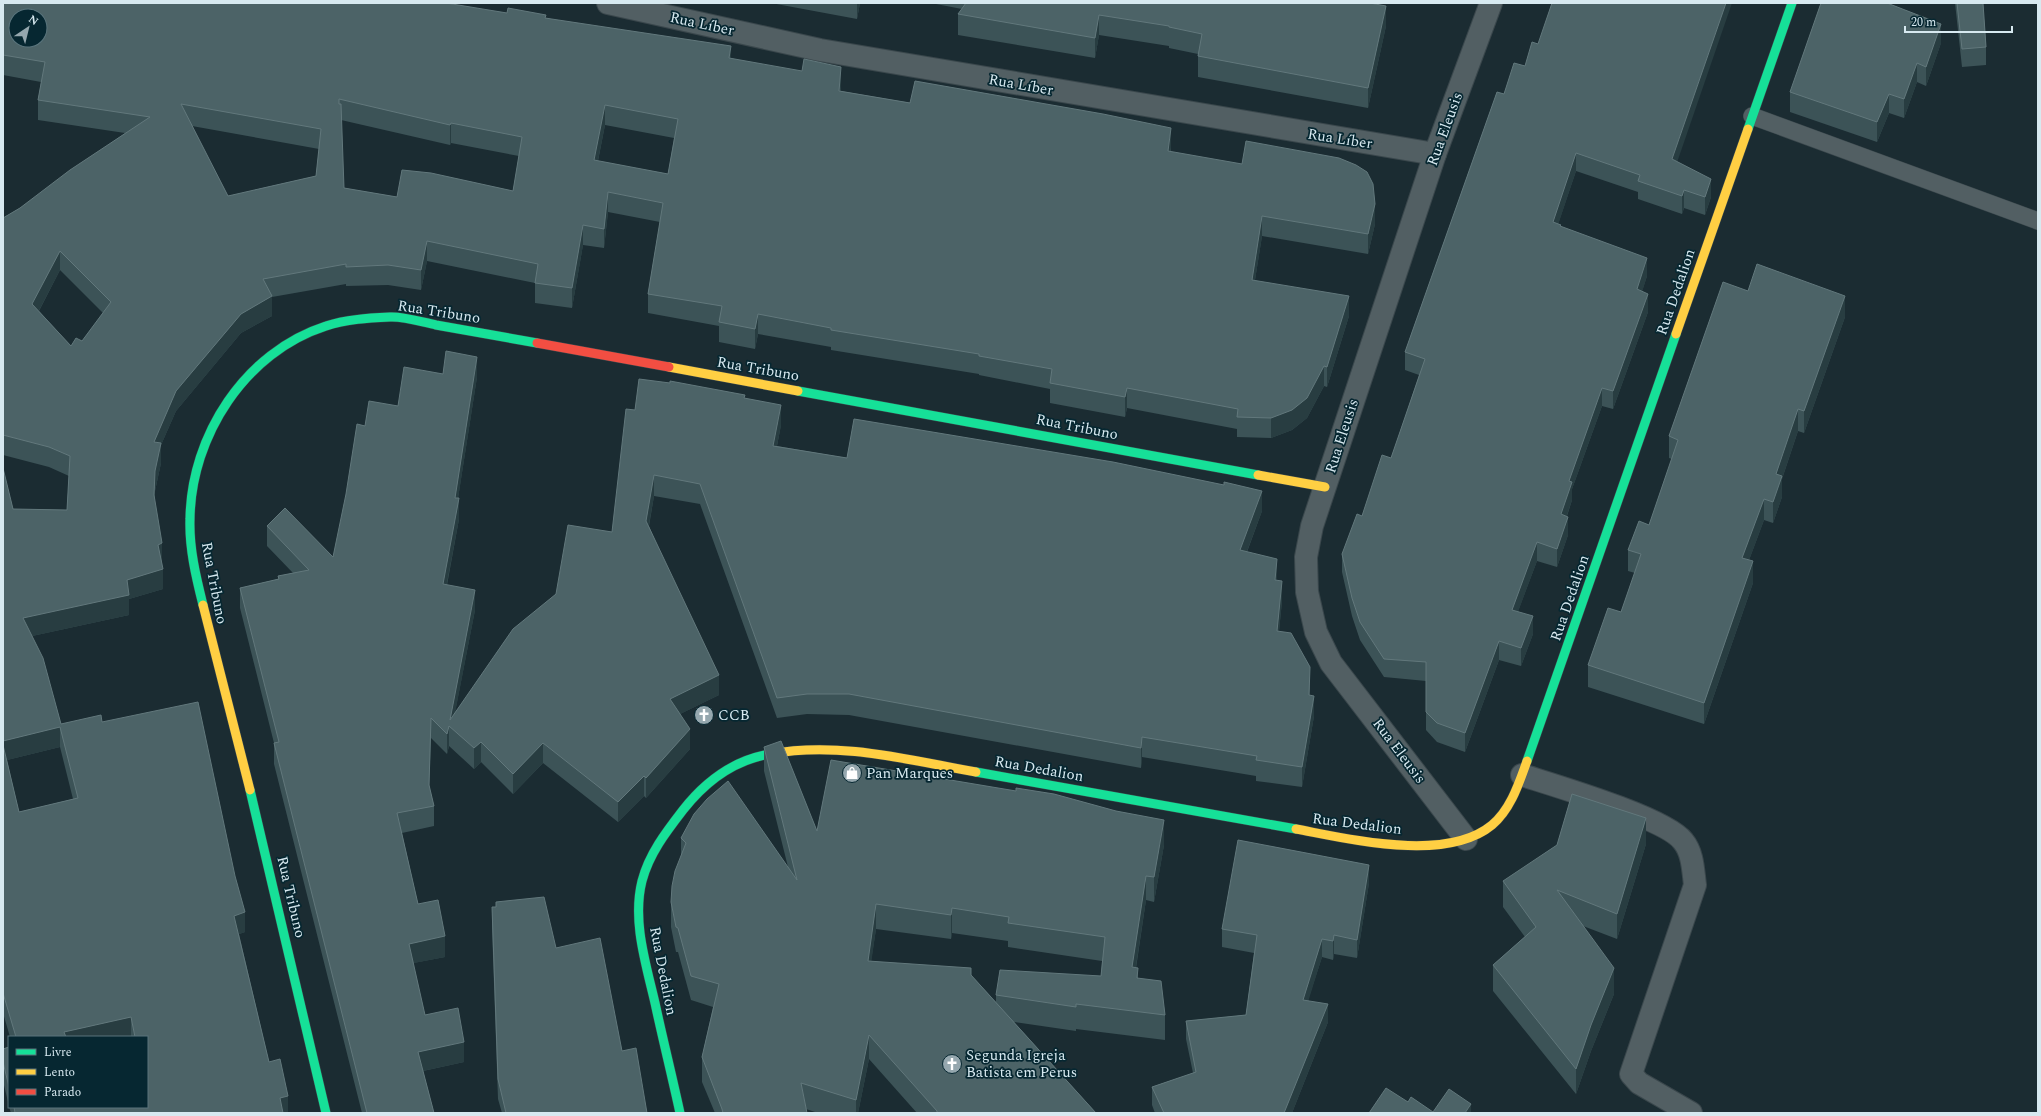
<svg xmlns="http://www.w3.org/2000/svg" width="2041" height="1116" font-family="Spectral,serif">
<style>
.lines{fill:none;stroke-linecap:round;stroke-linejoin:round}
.lane-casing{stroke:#3a474c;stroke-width:18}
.street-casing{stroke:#3a474c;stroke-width:24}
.fast-casing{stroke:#3a474c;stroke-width:10}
.slow-casing{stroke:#3a474c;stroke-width:10}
.jam-casing{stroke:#3a474c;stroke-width:10}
.lane{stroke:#525f63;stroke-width:17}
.street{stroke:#525f63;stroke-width:22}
.fast{stroke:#16e098;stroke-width:9}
.slow{stroke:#ffcf43;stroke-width:9}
.jam{stroke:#f24e42;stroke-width:9}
.wall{fill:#3c5357;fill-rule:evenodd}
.shaded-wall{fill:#283d41}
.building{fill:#4c6367;stroke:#62787c;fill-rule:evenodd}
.labels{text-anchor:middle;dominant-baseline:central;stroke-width:3.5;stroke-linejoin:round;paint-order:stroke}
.street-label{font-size:15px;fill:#d7e9f0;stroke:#062731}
.poi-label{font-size:15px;fill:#d7e9f0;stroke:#062731;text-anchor:start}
</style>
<rect width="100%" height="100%" fill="#1b2c32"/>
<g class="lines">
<g class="lane-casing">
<polyline id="lane" points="1752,116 2038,221"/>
</g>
<g class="street-casing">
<g id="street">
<polyline points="608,3 820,50 1435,154"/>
<path d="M1522,775C1553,785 1666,818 1683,841C1693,853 1693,870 1695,885L1631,1074L1639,1083L1691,1113"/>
<polyline points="1466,839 1331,663 1316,632 1307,592 1306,557 1312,526 1435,154 1491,3"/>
</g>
</g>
<g class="fast-casing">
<g id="fast">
<polyline points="1748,129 1792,3"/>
<polyline points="798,391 1258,475"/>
<path d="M203,605C196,577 189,548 190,519C191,436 245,352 326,326C346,319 371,318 392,317C406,317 422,322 436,325C470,331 504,337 537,343"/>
<polyline points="1527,761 1676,334"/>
<polyline points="976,772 1296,829"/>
<polyline points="250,790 326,1113"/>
<path d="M680,1113C672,1076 663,1040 655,1003C646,964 632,921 642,881C649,854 666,832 683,810C705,782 734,760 770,754"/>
</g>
</g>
<g class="slow-casing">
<g id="slow">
<polyline points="1676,334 1748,129"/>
<polyline points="669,367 798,391"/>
<polyline points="1258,475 1325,487"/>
<polyline points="203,605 250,790"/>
<path d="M770,754C839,741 908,760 976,772"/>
<path d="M1296,829C1350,839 1446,863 1492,825C1511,809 1519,783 1527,761"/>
</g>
</g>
<g class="jam-casing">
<polyline id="jam" points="537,343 669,367"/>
</g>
<use href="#lane" class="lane"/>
<use href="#street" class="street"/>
<use href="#fast" class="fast"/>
<use href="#slow" class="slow"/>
<use href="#jam" class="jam"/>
</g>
<g class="wall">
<path d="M3,3L507,13L546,18L731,58L841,86V91L1171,147V152L1375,224L1368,254L1262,236L1255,280L1349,316L1327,387L1324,386L1307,418L1292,430L1271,438L1237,437V429L1127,408L1125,417L1050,403V389L979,375V374L831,350V347L758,334L755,349L719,342V326L648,313V294L660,222L608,212L604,248L583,245L572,308L535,303V283L427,261L421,290L388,285L346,286V284L272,297V316L241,333L176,411L161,445V463L155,491L154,500L162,562L163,589L129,599V615L32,636L61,724L102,722L245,932L239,934L269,1062L288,1113H11L9,1107H147V1037H10L3,1013V468L13,509L67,510L69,476L49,467L3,455V218L20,208L125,133L38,120V100L41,82L3,75ZM341,120L450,145L451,143L519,156L513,191L397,197L344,188ZM605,125L674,138L668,174L598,161ZM192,126L319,149L316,176L228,196ZM60,270L103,313L82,341L71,346L39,311ZM60,747L73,799L19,812L7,760Z"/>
<polygon points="771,3 860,3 857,19"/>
<polygon points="936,3 1370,3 1386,26 1368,108 1198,77 1198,54 1169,48 1169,46 1099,35 1095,58 958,35 958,14 962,9 936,4"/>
<polygon points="1955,3 1990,3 1983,4 1986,47 1986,65 1962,67"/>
<polygon points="1941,43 1926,86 1917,82 1904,118 1889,113 1877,142 1790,112 1790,92"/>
<polygon points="1497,92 1677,162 1711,197 1705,215 1684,208 1682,214 1638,199 1638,192 1576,171 1558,224 1561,227 1647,276 1642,291 1648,312 1613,409 1602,406 1572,489 1572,500 1567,516 1568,535 1557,567 1537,561 1518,611 1533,634 1521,666 1499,660 1465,752 1437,742 1426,730 1426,681 1384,677 1360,640 1352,616 1342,572 1342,554 1362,516 1391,458 1402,426 1419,375 1405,370 1405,352"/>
<polygon points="1748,291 1845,317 1804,433 1798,431 1782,479 1782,497 1773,523 1764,520 1749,560 1753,583 1704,724 1588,687 1588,665 1621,612 1635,573 1628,571 1628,550 1649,525 1672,459 1669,458 1669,436"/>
<polygon points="443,374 477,377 458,498 459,519 447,585 475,610 455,712 556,594 612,532 635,410 745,399 781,425 777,446 847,458 1262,511 1247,552 1276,580 1282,601 1279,631 1310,688 1309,695 1314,716 1302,787 1256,781 1256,776 1142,757 1141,768 849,715 807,714 777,718 700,504 654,496 649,526 719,695 680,714 690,749 646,798 644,796 618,822 543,763 513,794 481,762 474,769 449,746 447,754 431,738 429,786 434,806 434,826 402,833 418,904 445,957 413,963 425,1015 464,1062 423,1071 434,1113 362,1113 274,764 274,743 240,608 240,588 278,579 278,576 293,573 267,546 267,526 333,557 365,426 398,406"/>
<path d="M764,747L817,831L1164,845L1154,902L1146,900L1136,968L1138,978L1165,1015V1040L1076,1029V1031L1014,1022L1096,1113H917L869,1059L858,1113H818L806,1109L807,1113H715L702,1082V1057L713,1007L691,1000L678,952H676L671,927V902L681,857V838L788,867L764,771ZM876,929L951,939L952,933L1008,941V947L1102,961L1101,976L996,995V1002L971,975L871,961Z"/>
<polygon points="1646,844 1617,939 1583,926 1614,994 1591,1051 1576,1094 1493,991 1493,965 1525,937 1503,907 1503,881"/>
<polygon points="1369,883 1357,958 1334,954 1333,960 1322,957 1308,1000 1328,1022 1292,1113 1155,1113 1152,1105 1152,1087 1193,1073 1186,1039 1186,1021 1246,1015 1254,953 1222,947 1222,929"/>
<polygon points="496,902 556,948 622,1051 647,1113 502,1113 498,1099 492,928 492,907 496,907"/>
<polygon points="9,1047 9,1106 3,1081 3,1049"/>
</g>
<g class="shaded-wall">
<polygon points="857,3 860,3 857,19"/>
<polygon points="1726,3 1732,3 1672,177 1672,159"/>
<polygon points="1386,6 1386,26 1368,108 1368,88"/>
<polygon points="1099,15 1099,35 1095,58 1095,38"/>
<polygon points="1941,24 1941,43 1926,86 1926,67"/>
<polygon points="731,46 731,66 729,58"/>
<polygon points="1917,63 1917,82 1904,118 1904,99"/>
<polygon points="841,67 841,86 839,111 839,91"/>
<polygon points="1889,94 1889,113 1877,142 1877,122"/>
<polygon points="605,105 605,125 594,180 594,160"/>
<polygon points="451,123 451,143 450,145 450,125"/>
<polygon points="1171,128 1171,147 1168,171 1168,151"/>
<polygon points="1576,153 1576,171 1553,240 1553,222"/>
<polygon points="1711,179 1711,197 1705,215 1705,197"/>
<polygon points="1684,190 1684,208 1682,214 1682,196"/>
<polygon points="608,192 608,212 604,248 604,229"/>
<polygon points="1375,204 1375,224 1368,254 1368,234"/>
<polygon points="1262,216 1262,236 1252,299 1252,280"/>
<polygon points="583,225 583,245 572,308 572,288"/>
<polygon points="427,241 427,261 421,290 421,270"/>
<polygon points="60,251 60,270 32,324 32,304"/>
<polygon points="1647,258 1647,276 1637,308 1637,289"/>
<polygon points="1648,294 1648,312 1613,409 1613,391"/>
<polygon points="272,296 272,316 241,333 176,411 161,445 161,463 155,491 154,515 154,442 176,391 241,314"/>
<polygon points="1349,296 1349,316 1327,387 1327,367"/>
<polygon points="1845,296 1845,317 1804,433 1804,411"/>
<polygon points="758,314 758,334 755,349 755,329"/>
<polygon points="477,357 477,377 455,518 455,498"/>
<polygon points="1324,366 1324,386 1307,418 1292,430 1271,438 1271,418"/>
<polygon points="1127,388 1127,408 1125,417 1125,397"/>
<polygon points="1602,388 1602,406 1572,489 1572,500 1561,533 1561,514 1569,481"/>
<polygon points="781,405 781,425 773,466 773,446"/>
<polygon points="1798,409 1798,431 1782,479 1782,497 1773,523 1773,502 1776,474"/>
<polygon points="654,475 654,496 646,541 646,521"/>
<polygon points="1262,491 1262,511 1240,570 1240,550"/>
<polygon points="459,498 459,519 443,604 443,584"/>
<polygon points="1764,499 1764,520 1742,579 1742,558"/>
<polygon points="1568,517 1568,535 1557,567 1557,549"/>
<polygon points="1537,542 1537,561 1512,628 1512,610"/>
<polygon points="162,543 162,563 158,545"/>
<polygon points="1277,559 1277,579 1275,600 1275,580"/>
<polygon points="1753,561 1753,583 1704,724 1704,703"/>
<polygon points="163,569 163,589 129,599 129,615 23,638 23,618 127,580"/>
<polygon points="1282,581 1282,601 1277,651 1277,631"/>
<polygon points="475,590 475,610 452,729 450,720"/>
<polygon points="1533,616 1533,634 1521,666 1521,648"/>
<polygon points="1499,641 1499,660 1465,752 1465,733"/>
<polygon points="1310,667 1310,688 1309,715 1309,695"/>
<polygon points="719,675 719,695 670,719 670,699"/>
<polygon points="1314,696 1314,716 1302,787 1302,767"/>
<polygon points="431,718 431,738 429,805 429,785"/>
<polygon points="449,726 449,746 447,754 447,734"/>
<polygon points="60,727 60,747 3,761 3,741"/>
<polygon points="690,729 690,749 646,798 646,778"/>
<polygon points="1142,737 1142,757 1141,768 1141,748"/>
<polygon points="481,742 481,762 474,769 474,748"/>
<polygon points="543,743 543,763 513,794 513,774"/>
<polygon points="644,776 644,796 618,822 618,802"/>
<polygon points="1646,818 1646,844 1617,939 1617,914"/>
<polygon points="1164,820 1164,845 1154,902 1154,877"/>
<polygon points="1369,865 1369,883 1357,958 1357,940"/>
<polygon points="1146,876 1146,900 1132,992 1132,967"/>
<polygon points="876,904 876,929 868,985 868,961"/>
<polygon points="952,908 952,933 951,939 951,915"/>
<polygon points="245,912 245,932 234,936 234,916"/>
<polygon points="1334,935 1334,954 1333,960 1333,941"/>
<polygon points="445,936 445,957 409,964 409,944"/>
<polygon points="1322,939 1322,957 1303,1018 1303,1000"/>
<polygon points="1614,968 1614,994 1591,1051 1576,1094 1576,1069 1591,1025"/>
<polygon points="1328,1004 1328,1022 1292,1113 1284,1113"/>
<polygon points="131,1017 131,1037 64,1037 64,1032"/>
<polygon points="869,1035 869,1059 858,1113 856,1113 856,1100"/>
<polygon points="464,1042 464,1062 418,1072 418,1052"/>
<polygon points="288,1096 288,1113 280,1113 280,1098"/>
<polygon points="1471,1104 1471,1113 1465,1113"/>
</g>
<g class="building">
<path d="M3,3H446L507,13L508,8L546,15L545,18L731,46L729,58L802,71L804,59L841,67L839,91L910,103L915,81L1103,114L1171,128L1168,151L1242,164L1246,141L1339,158L1356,165L1367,172L1373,184L1375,204L1368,234L1262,216L1252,280L1349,296L1327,367L1324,366L1307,398L1292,410L1271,418L1237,417L1238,409L1127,388L1125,397L1050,383L1052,369L979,356V354L831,330V328L758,314L755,329L719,322L722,306L648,294L663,203L608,192L604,229L583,225L572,288L535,283L538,264L427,241L421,270L388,265L346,267V264L263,279L272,296L241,314L176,391L154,442L161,443L155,471L154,495L162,543L158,545L163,569L127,580L129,595L23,618L43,658L61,724L101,715L102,722L198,702L235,876L245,912L234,916L269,1062L280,1059L288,1096L280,1098L283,1113H15L14,1107H147V1037H135L131,1017L64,1032L66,1037H16L3,993V745L19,812L78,798L60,727L3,741V468L13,509L67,510L70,456L49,447L3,435V218L20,208L70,170L150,117L38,100L45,62L3,55ZM16,16H40V40H16ZM339,99L450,125L451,123L522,137L513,191L431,173L402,170L397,197L344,188L341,104H339ZM181,104L321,129L316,176L228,196ZM605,105L678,119L668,174L594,160ZM60,251L111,302L82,341L76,338L71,346L32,304Z"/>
<polygon points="966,3 1370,3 1386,6 1368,88 1198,56 1202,34 1169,27 1169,26 1099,15 1095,38 958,14"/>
<polygon points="1552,3 1726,3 1672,159 1711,179 1705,197 1684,190 1682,196 1638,181 1640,175 1576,153 1553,222 1561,225 1560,226 1647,258 1637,289 1648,294 1613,391 1602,388 1569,481 1572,482 1561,514 1568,517 1557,549 1537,542 1512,610 1533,616 1521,648 1499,641 1465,733 1437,723 1426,712 1426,662 1384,659 1360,622 1352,598 1342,554 1357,514 1362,516 1382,455 1391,458 1402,426 1425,359 1405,352 1497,92 1504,94 1514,63 1525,66 1532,42 1538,44"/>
<polygon points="1821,3 1887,3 1941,24 1926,67 1917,63 1904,99 1889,94 1877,122 1790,92"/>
<polygon points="1957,3 1983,3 1986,47 1962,49"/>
<polygon points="1757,264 1845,296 1804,411 1798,409 1776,474 1782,476 1773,502 1764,499 1742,558 1753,561 1704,703 1588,665 1608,608 1621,612 1641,554 1628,550 1639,521 1649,525 1678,440 1669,436 1723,282 1748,291"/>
<polygon points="446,351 477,357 455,498 459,498 443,584 475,590 450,720 513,629 556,594 568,525 612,532 626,409 635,410 639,379 670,383 670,381 745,395 744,398 781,405 773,446 847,458 854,419 1113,462 1224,485 1224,482 1262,491 1240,550 1277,559 1275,580 1282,581 1277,631 1291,633 1310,667 1309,695 1314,696 1302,767 1256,760 1257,756 1142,737 1141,748 849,694 807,694 777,698 700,484 654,475 646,521 719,675 670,699 690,729 646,778 644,776 618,802 543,743 513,774 481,742 474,748 449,726 447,734 431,718 429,785 434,806 397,813 418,904 438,900 445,936 409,944 425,1015 458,1008 464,1042 418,1052 434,1113 367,1113 274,743 279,742 240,588 279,579 278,576 309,570 267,526 285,508 333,557 346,494 357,424 365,426 369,401 398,406 404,367 443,374"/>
<polygon points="781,741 817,831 831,760 1016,791 1016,788 1054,794 1116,811 1164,820 1154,877 1146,876 1132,967 1138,968 1137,978 1161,981 1165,1015 1076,1004 1076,1007 996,995 1000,970 1101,976 1105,937 1008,923 1009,917 952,908 951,915 876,904 868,961 971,968 971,975 1096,1113 937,1113 937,1111 869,1035 856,1100 801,1083 807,1113 723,1113 722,1109 702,1057 719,984 691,976 678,928 676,927 671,902 672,886 675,871 686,843 681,838 694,814 707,799 728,781 797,880 764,747"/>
<polygon points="1572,794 1646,818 1617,914 1557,890 1614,968 1591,1025 1576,1069 1493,965 1536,927 1503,881 1557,845"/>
<polygon points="1238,840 1369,865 1357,940 1334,935 1333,941 1322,939 1303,1000 1328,1004 1284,1113 1164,1113 1152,1087 1196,1072 1186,1021 1246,1015 1257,935 1222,929"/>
<polygon points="544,897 556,948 600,938 622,1051 636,1048 647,1113 506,1113 498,1079 492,907 496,907 496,902"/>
<polygon points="9,1047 9,1087 3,1062 3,1049"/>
<polygon points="1386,1088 1408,1102 1411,1097 1433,1112 1449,1089 1471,1104 1465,1113 1369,1113"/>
</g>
<defs>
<g id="church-disc" transform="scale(1)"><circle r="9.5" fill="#95a7ae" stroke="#062731"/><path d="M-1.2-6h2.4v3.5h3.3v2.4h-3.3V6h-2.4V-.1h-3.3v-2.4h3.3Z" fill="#fff"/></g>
<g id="shop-disc" transform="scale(1)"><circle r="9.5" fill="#95a7ae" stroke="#062731"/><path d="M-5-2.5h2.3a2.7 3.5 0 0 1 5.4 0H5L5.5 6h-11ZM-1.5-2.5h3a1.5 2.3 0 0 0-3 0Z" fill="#fff"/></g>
</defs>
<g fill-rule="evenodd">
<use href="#church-disc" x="704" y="715"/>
<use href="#shop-disc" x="852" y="773"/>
<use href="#church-disc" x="952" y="1064"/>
</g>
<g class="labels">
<g class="street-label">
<text transform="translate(702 24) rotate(12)">Rua Líber</text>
<text transform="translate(1021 85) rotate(10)">Rua Líber</text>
<text transform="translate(1445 129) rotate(-70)">Rua Eleusis</text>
<text transform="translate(1340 139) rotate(9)">Rua Líber</text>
<text transform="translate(1676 292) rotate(-71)">Rua Dedalion</text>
<text transform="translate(439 312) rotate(9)">Rua Tribuno</text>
<text transform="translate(758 369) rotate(10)">Rua Tribuno</text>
<text transform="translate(1077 427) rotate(11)">Rua Tribuno</text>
<text transform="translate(1342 436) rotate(-72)">Rua Eleusis</text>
<text transform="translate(214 583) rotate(79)">Rua Tribuno</text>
<text transform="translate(1570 598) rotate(-71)">Rua Dedalion</text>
<text transform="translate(1399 751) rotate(53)">Rua Eleusis</text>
<text transform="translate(1039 769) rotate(10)">Rua Dedalion</text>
<text transform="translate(1357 824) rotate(7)">Rua Dedalion</text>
<text transform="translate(291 897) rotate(77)">Rua Tribuno</text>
<text transform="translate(663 971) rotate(79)">Rua Dedalion</text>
</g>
<g class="poi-label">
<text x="718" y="715">CCB</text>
<text x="866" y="773">Pan Marques</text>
<text x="966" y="1055">Segunda Igreja<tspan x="966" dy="17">Batista em Perus</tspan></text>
</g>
</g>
<rect width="2041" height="1116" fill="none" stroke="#d7e9f0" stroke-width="8"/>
<rect x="8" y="1036" width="140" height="72" fill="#062731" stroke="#5a757d"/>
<rect x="16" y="1049" width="20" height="6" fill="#16e098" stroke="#5a757d"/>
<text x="44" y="1056" font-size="12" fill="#d7e9f0">Livre</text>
<rect x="16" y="1069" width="20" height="6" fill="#ffcf43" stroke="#5a757d"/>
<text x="44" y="1076" font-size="12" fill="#d7e9f0">Lento</text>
<rect x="16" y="1089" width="20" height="6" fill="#f24e42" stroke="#5a757d"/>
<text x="44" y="1096" font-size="12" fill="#d7e9f0">Parado</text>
<g transform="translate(28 28) rotate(35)"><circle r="19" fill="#062731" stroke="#5a757d"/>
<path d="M0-3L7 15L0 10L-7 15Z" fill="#95a7ae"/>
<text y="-6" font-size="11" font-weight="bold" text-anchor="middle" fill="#d7e9f0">N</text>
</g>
<path d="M1905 26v6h107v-6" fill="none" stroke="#d7e9f0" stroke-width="2"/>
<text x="1911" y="26" font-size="12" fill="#d7e9f0" stroke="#062731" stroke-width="3" paint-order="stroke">20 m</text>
</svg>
